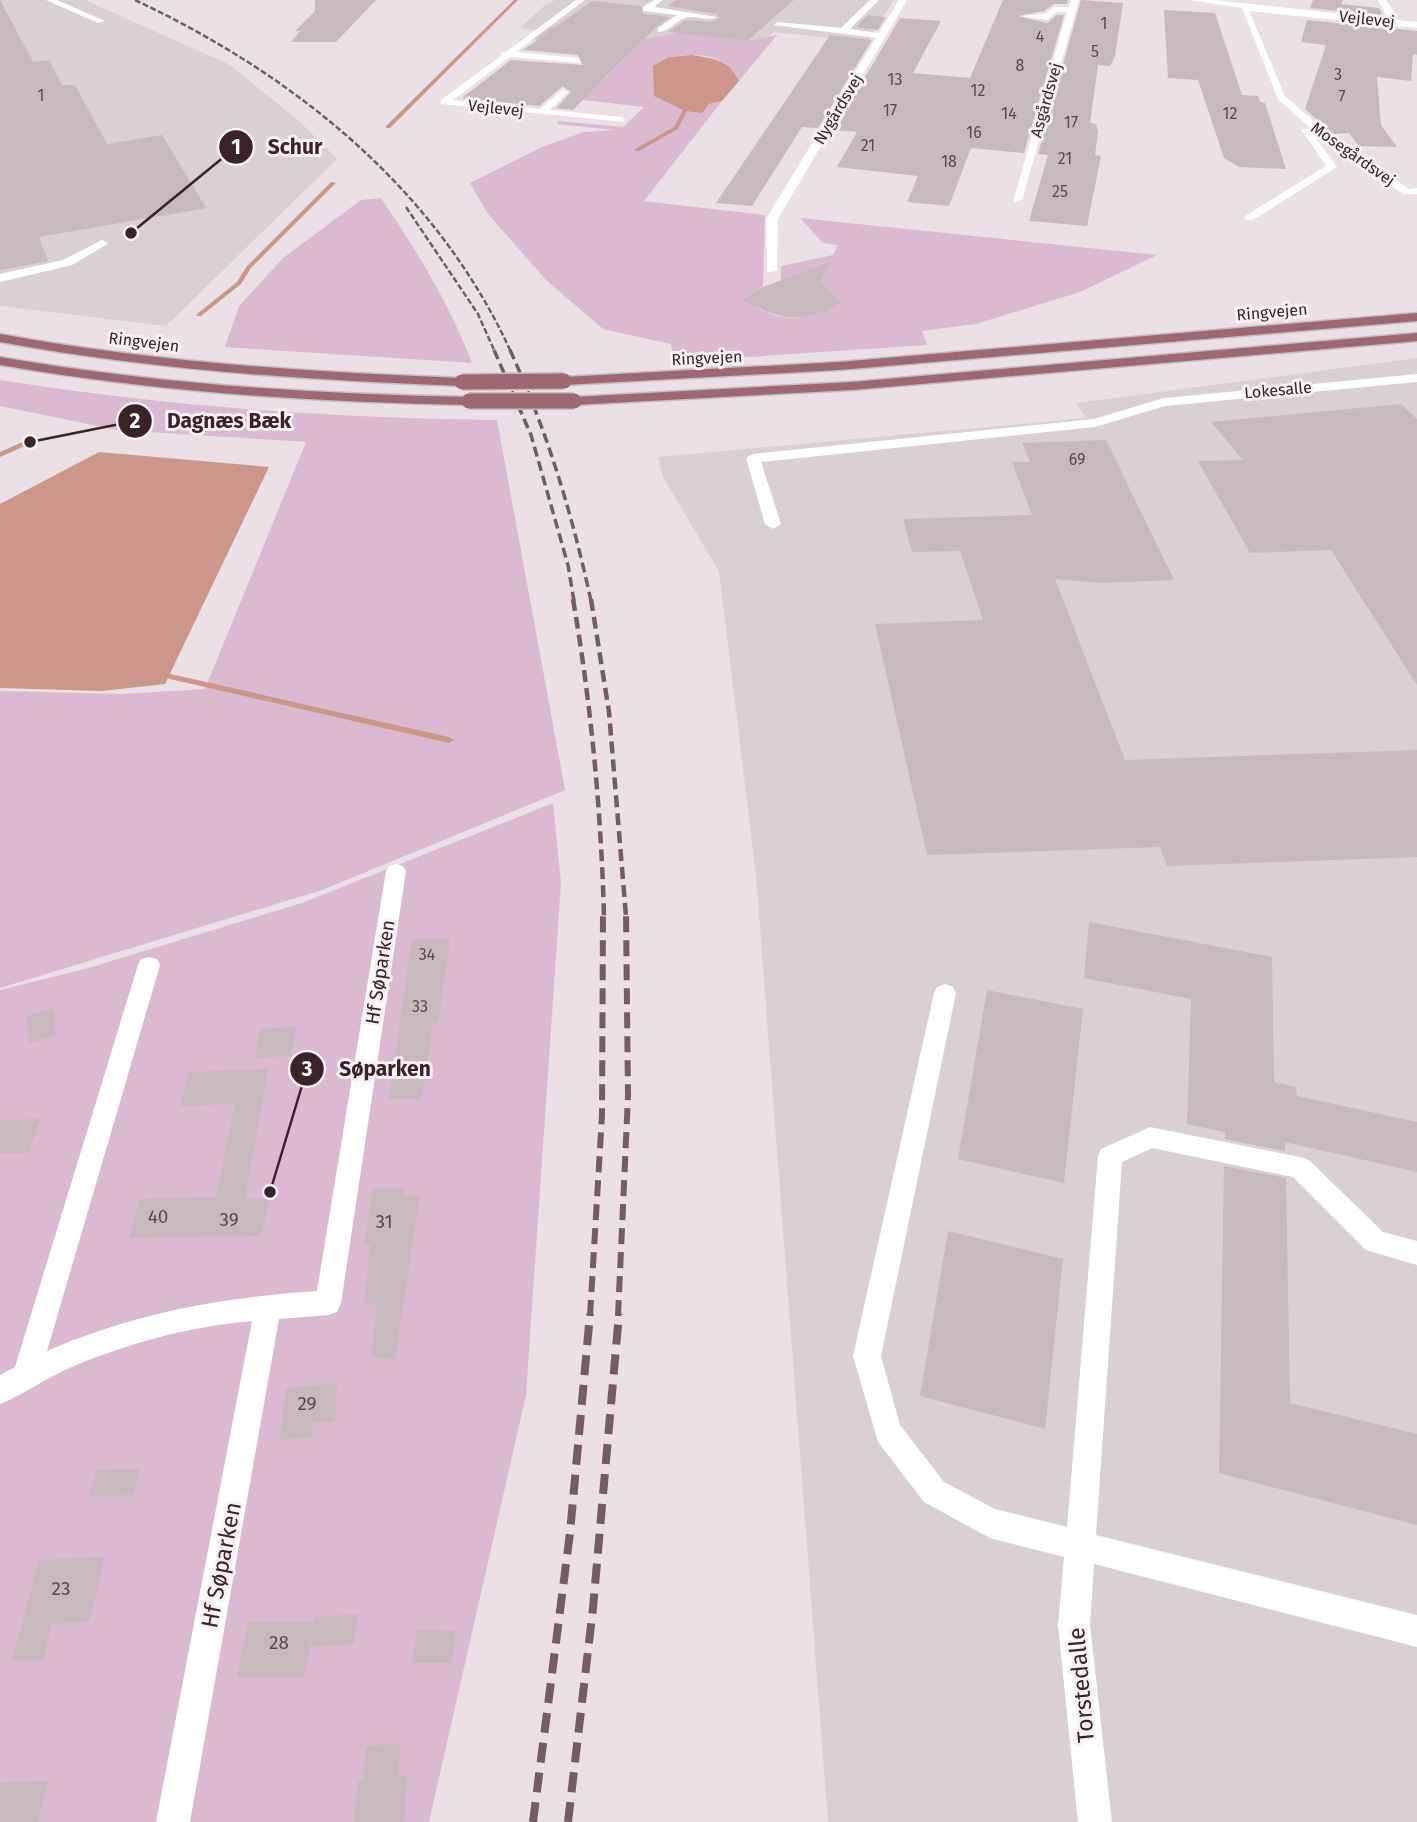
<svg xmlns="http://www.w3.org/2000/svg" width="1417" height="1822" font-family="'Fira Sans',sans-serif">
<style>
.built{fill:#dacfd4}
.green{fill:#dbbad1}
.water{fill:#cd968a}
.lines{fill:none;stroke-linecap:round;stroke-linejoin:round}
.stream{fill:#cd968a;fill-rule:evenodd}
.building{fill:#c8b9bf}
.major-casing{stroke:#c4bdbe;stroke-width:3}
.minor{fill:#fff;fill-rule:evenodd}
.major{fill:#9e6774;fill-rule:evenodd}
.rail-far4{stroke:#765c62;stroke-width:2.5;stroke-dasharray:6 2.5;stroke-linecap:butt}
.rail-far3{stroke:#765c62;stroke-width:3.5;stroke-dasharray:10 5;stroke-linecap:butt}
.rail-far2{stroke:#765c62;stroke-width:4.5;stroke-dasharray:12 6;stroke-linecap:butt}
.rail-far1{stroke:#765c62;stroke-width:6;stroke-dasharray:16 8;stroke-linecap:butt}
.rail{stroke:#765c62;stroke-width:8;stroke-dasharray:20 10;stroke-linecap:butt}
.major-bridge-casing{stroke:#c4bdbe;stroke-width:18;stroke-linecap:butt}
.major-bridge{stroke:#9e6774;stroke-width:15}
.labels{text-anchor:middle;dominant-baseline:central;stroke-width:6;stroke-linejoin:round;paint-order:stroke}
.far-street-label{font-size:16px;fill:#3a2228;stroke:#f7f0f4}
.number-label{font-size:16px;fill:#5e484e}
.street-label{font-size:19px;fill:#3a2228;stroke:#f7f0f4}
.near-number-label{font-size:19px;fill:#5e484e}
.near-street-label{font-size:23px;fill:#3a2228;stroke:#f7f0f4}
.leader{fill:none;stroke:#3a2228;stroke-width:2.5}
.callout-dot{fill:#3a2228;stroke:#f7f0f4;stroke-width:2.5}
.mark-label{font-size:21px;text-anchor:middle;font-weight:bold;fill:#fff}
.callout-label{font-size:21px;text-anchor:middle;font-weight:bold;fill:#3a2228;stroke:#f7f0f4;stroke-width:6;stroke-linejoin:round;paint-order:stroke}
</style>
<rect width="100%" height="100%" fill="#eae0e5"/>
<g class="built">
<polygon points="0,0 85,0 230,65 299,121 337,159 166,326 0,306"/>
<polygon points="555,0 894,0 867,42 773,32 750,57 520,28 545,5"/>
<polygon points="1417,358 1417,1822 828,1822 756,875 719,571 663,477 658,457 1086,418 1076,403"/>
</g>
<g class="green">
<path d="M548,27L648,39L678,33L747,41L777,35L739,81C726,52 696,54 669,57L709,104L722,101L644,201L765,215L763,286L757,291L755,305C773,321 802,320 824,312L781,282V266L833,255L838,245L823,243L800,218L1157,255L1080,292L976,324L922,331L927,345L674,362L671,344L603,329L546,280L488,214L470,183L542,147L584,132L614,130L558,124L557,121L623,127L644,107L575,99L582,91L566,90L570,75L605,79L625,58L592,55L585,61L581,60L595,45L532,39Z"/>
<path d="M381,198C417,251 449,303 472,363L225,347L239,306L283,258L361,200Z"/>
<path d="M0,380C165,406 330,418 497,420L565,790L322,890L0,988V691L122,694L205,689L306,442L117,430L0,406Z"/>
<polygon points="553,803 561,883 526,1395 429,1822 0,1822 0,990 85,969 302,903"/>
</g>
<g class="water">
<path d="M692,55C714,59 729,59 739,81L722,101L709,104L702,113L685,111L654,96L653,66L669,57Z"/>
<polygon points="99,452 269,467 165,684 102,691 0,688 0,504"/>
</g>
<g class="lines">
<g class="stream">
<polygon points="514,0 518,0 390,128 386,128 386,126"/>
<polygon points="683,110 687,111 678,129 639,151 635,151 635,149 674,127"/>
<polygon points="331,182 336,183 251,268 241,284 201,316 197,316 197,314 237,282 247,266"/>
<polygon points="27,440 34,442 0,457 0,452"/>
<polygon points="163,667 167,670 166,673 449,737 454,740 449,743 157,676 157,672"/>
</g>
</g>
<g class="building">
<polygon points="0,0 33,62 49,60 62,85 75,85 107,144 162,135 206,208 39,237 48,261 0,270"/>
<polygon points="315,0 376,0 336,42 291,42 300,31 295,31 315,11"/>
<polygon points="676,0 794,0 747,41 668,32 686,20 711,22 719,18 717,14 667,6"/>
<polygon points="1003,0 1068,0 1067,4 1054,4 1044,11 1018,16 1047,23 1057,15 1064,15 1024,153 971,148 949,206 907,202 918,176 837,167 857,132 834,130 900,18 941,21 913,73 970,78"/>
<polygon points="1081,0 1123,3 1115,56 1110,66 1098,65 1090,123 1096,124 1098,132 1095,155 1101,156 1087,226 1029,221 1048,155 1038,154"/>
<polygon points="1313,0 1343,0 1341,4 1379,8 1383,16 1310,8"/>
<polygon points="592,1 641,6 643,14 670,17 657,26 573,110 556,108 571,92 563,86 539,106 462,98 511,60 583,65 578,55 523,50"/>
<polygon points="1164,10 1215,13 1242,95 1258,96 1260,102 1265,103 1286,169 1239,167 1224,158 1198,80 1168,78"/>
<polygon points="868,15 886,17 878,30 856,27"/>
<polygon points="1307,20 1417,31 1417,55 1413,54 1411,81 1377,77 1381,125 1397,147 1359,146 1349,133 1333,134 1305,109 1326,45 1301,42"/>
<polygon points="830,35 872,40 818,128 802,127 752,206 716,203"/>
<polygon points="830,262 820,283 841,302 824,312 806,317 785,317 767,312 743,300 763,287"/>
<polygon points="1401,404 1417,419 1417,685 1331,550 1250,553 1198,461 1243,460 1211,422"/>
<polygon points="1106,440 1174,580 1100,583 1055,579 1125,760 1417,750 1417,857 1167,866 1160,847 927,855 875,624 983,620 960,551 912,552 903,519 1032,515 1012,462 1030,462 1022,443"/>
<polygon points="1089,922 1272,957 1274,1082 1296,1087 1297,1096 1417,1122 1417,1172 1285,1142 1285,1151 1225,1139 1225,1132 1187,1124 1191,999 1084,978"/>
<polygon points="412,939 450,939 438,1023 433,1023 422,1099 389,1099"/>
<polygon points="987,990 1083,1009 1064,1183 958,1159"/>
<polygon points="54,1008 55,1036 29,1043 27,1016"/>
<polygon points="296,1027 291,1056 254,1058 261,1029"/>
<polygon points="268,1069 245,1199 270,1198 261,1236 129,1238 140,1199 216,1197 235,1104 180,1106 189,1072"/>
<polygon points="41,1119 28,1153 0,1153 0,1120"/>
<polygon points="1224,1166 1286,1178 1290,1403 1417,1434 1417,1525 1219,1473"/>
<polygon points="404,1188 403,1196 420,1195 395,1360 371,1357 377,1304 364,1305 370,1245 364,1245 373,1189"/>
<polygon points="948,1231 1063,1259 1045,1429 920,1396"/>
<polygon points="337,1383 335,1421 313,1423 311,1437 280,1440 286,1388"/>
<polygon points="139,1469 133,1495 89,1496 97,1470"/>
<polygon points="105,1557 89,1622 52,1624 43,1660 12,1661 39,1560"/>
<polygon points="358,1614 354,1644 311,1647 312,1637 304,1677 237,1677 248,1622 313,1622 314,1617"/>
<polygon points="417,1630 456,1631 451,1663 412,1663"/>
<polygon points="401,1743 398,1776 407,1776 404,1822 354,1822 358,1781 363,1780 366,1746"/>
<polygon points="48,1781 38,1822 0,1822 0,1783"/>
</g>
<g class="lines">
<g class="major-casing">
<g id="major">
<polygon points="1417,313 1417,321 839,370 564,385 557,381 564,377 839,362"/>
<polygon points="1417,333 1417,341 852,390 574,405 567,401 574,397 852,382"/>
<path d="M0,334C153,362 307,372 462,378L469,382L462,386C307,380 153,370 0,342Z"/>
<path d="M0,357C156,384 311,394 469,397L476,401L469,405C311,402 156,392 0,365Z"/>
</g>
</g>
<g class="minor">
<polygon points="46,0 57,0 105,21 98,23"/>
<polygon points="576,0 585,0 516,52 578,58 581,63 510,57 453,100 540,109 563,89 568,92 550,110 622,117 625,122 441,104 441,100 501,56 501,52 506,52"/>
<path d="M654,0H663L654,7L717,17C708,22 699,16 689,17C677,18 670,32 658,32V28L677,15L643,11V7Z"/>
<polygon points="870,0 879,0 850,29 879,33 899,0 907,0 778,219 777,270 767,273 766,219 876,38 774,25 778,22 841,28"/>
<polygon points="1071,0 1079,0 1022,200 1013,202 1067,12 1056,12 1047,20 1021,16 1045,14 1054,7 1069,7"/>
<polygon points="1188,0 1214,0 1388,19 1378,0 1386,0 1397,16 1397,20 1417,22 1417,28 1249,11 1285,96 1329,134 1409,189 1417,188 1417,194 1403,194 1321,138 1278,99 1242,8"/>
<polygon points="1301,129 1309,129 1337,167 1253,220 1245,220 1245,216 1326,166"/>
<polygon points="102,240 108,243 106,245 72,265 0,282 0,274 63,260"/>
<polygon points="1417,374 1417,382 1165,406 1095,427 761,462 781,524 773,529 765,524 746,458 753,454 1094,419 1164,398"/>
<path d="M396,864L403,866L406,871L341,1303L337,1312L328,1315L279,1319L190,1822H156L252,1321C187,1327 123,1344 63,1371C42,1381 22,1395 0,1404V1375L15,1367L138,965L141,959L149,957L157,959L160,965L47,1351C137,1312 219,1298 317,1291L386,871L389,866Z"/>
<polygon points="945,984 953,987 956,993 881,1356 900,1425 944,1482 995,1509 1067,1527 1098,1156 1101,1149 1150,1127 1300,1157 1309,1160 1383,1232 1417,1241 1417,1265 1366,1250 1293,1177 1152,1148 1122,1162 1096,1535 1417,1615 1417,1647 1094,1564 1090,1625 1112,1822 1078,1822 1058,1625 1064,1557 990,1538 924,1502 878,1442 853,1356 934,993 937,987"/>
</g>
<use href="#major" class="major"/>
<g class="rail-far4">
<path d="M135,0C294,75 436,188 511,352"/>
<polyline points="406,207 478,314 495,352"/>
</g>
<g class="rail-far3">
<polyline points="494,350 531,435 568,565 574,601"/>
<path d="M510,350C547,431 572,513 591,601"/>
</g>
<g class="rail-far2">
<path d="M573,599C591,704 601,809 604,916"/>
<polyline points="591,599 609,712 626,916"/>
</g>
<g class="rail-far1">
<polyline points="590,1316 602,1115 603,914"/>
<polyline points="618,1316 628,1096 626,914"/>
</g>
<g class="rail">
<polyline points="533,1822 570,1533 590,1314"/>
<polyline points="568,1822 593,1608 619,1314"/>
</g>
<g class="major-bridge-casing">
<g id="major-bridge">
<polyline points="462,382 564,381"/>
<polyline points="469,401 574,401"/>
</g>
</g>
<use href="#major-bridge" class="major-bridge"/>
</g>
<g class="labels">
<g class="far-street-label">
<text transform="translate(1367 19) rotate(6)">Vejlevej</text>
<text transform="translate(1046 100) rotate(-74)">Asgårdsvej</text>
<text transform="translate(496 108) rotate(6)">Vejlevej</text>
<text transform="translate(838 109) rotate(-59)">Nygårdsvej</text>
<text transform="translate(1353 154) rotate(35)">Mosegårdsvej</text>
<text transform="translate(1272 312) rotate(-5)">Ringvejen</text>
<text transform="translate(144 342) rotate(7)">Ringvejen</text>
<text transform="translate(707 358) rotate(-3)">Ringvejen</text>
<text transform="translate(1278 390) rotate(-5)">Lokesalle</text>
</g>
<g class="number-label">
<text x="1104" y="23">1</text>
<text x="1040" y="36">4</text>
<text x="1095" y="51">5</text>
<text x="1020" y="65">8</text>
<text x="1338" y="74">3</text>
<text x="895" y="79">13</text>
<text x="978" y="90">12</text>
<text x="41" y="95">1</text>
<text x="1342" y="96">7</text>
<text x="890" y="110">17</text>
<text x="1009" y="113">14</text>
<text x="1230" y="113">12</text>
<text x="1071" y="122">17</text>
<text x="974" y="132">16</text>
<text x="868" y="145">21</text>
<text x="1065" y="158">21</text>
<text x="949" y="161">18</text>
<text x="1060" y="191">25</text>
<text x="1077" y="459">69</text>
<text x="427" y="954">34</text>
<text x="420" y="1006">33</text>
</g>
<g class="street-label">
<text transform="translate(380 972) rotate(-81)">Hf Søparken</text>
</g>
<g class="near-number-label">
<text x="158" y="1216">40</text>
<text x="229" y="1219">39</text>
<text x="384" y="1221">31</text>
<text x="307" y="1403">29</text>
<text x="61" y="1588">23</text>
<text x="279" y="1642">28</text>
</g>
<g class="near-street-label">
<text transform="translate(221 1565) rotate(-79)">Hf Søparken</text>
<text transform="translate(1081 1685) rotate(-95)">Torstedalle</text>
</g>
</g>
<path class="leader" d="M131 233L236 147M30 442L135 421M270 1192L307 1069"/>
<g class="callout-dot">
<circle cx="131" cy="233" r="7"/>
<circle cx="30" cy="442" r="7"/>
<circle cx="270" cy="1192" r="7"/>
<circle cx="236" cy="147" r="18"/>
<circle cx="135" cy="421" r="18"/>
<circle cx="307" cy="1069" r="18"/>
</g>
<g class="mark-label">
<text x="236" y="154">1</text>
<text x="135" y="428">2</text>
<text x="307" y="1076">3</text>
</g>
<g class="callout-label">
<text x="295" y="154">Schur</text>
<text x="229" y="428">Dagnæs Bæk</text>
<text x="385" y="1076">Søparken</text>
</g>
</svg>
